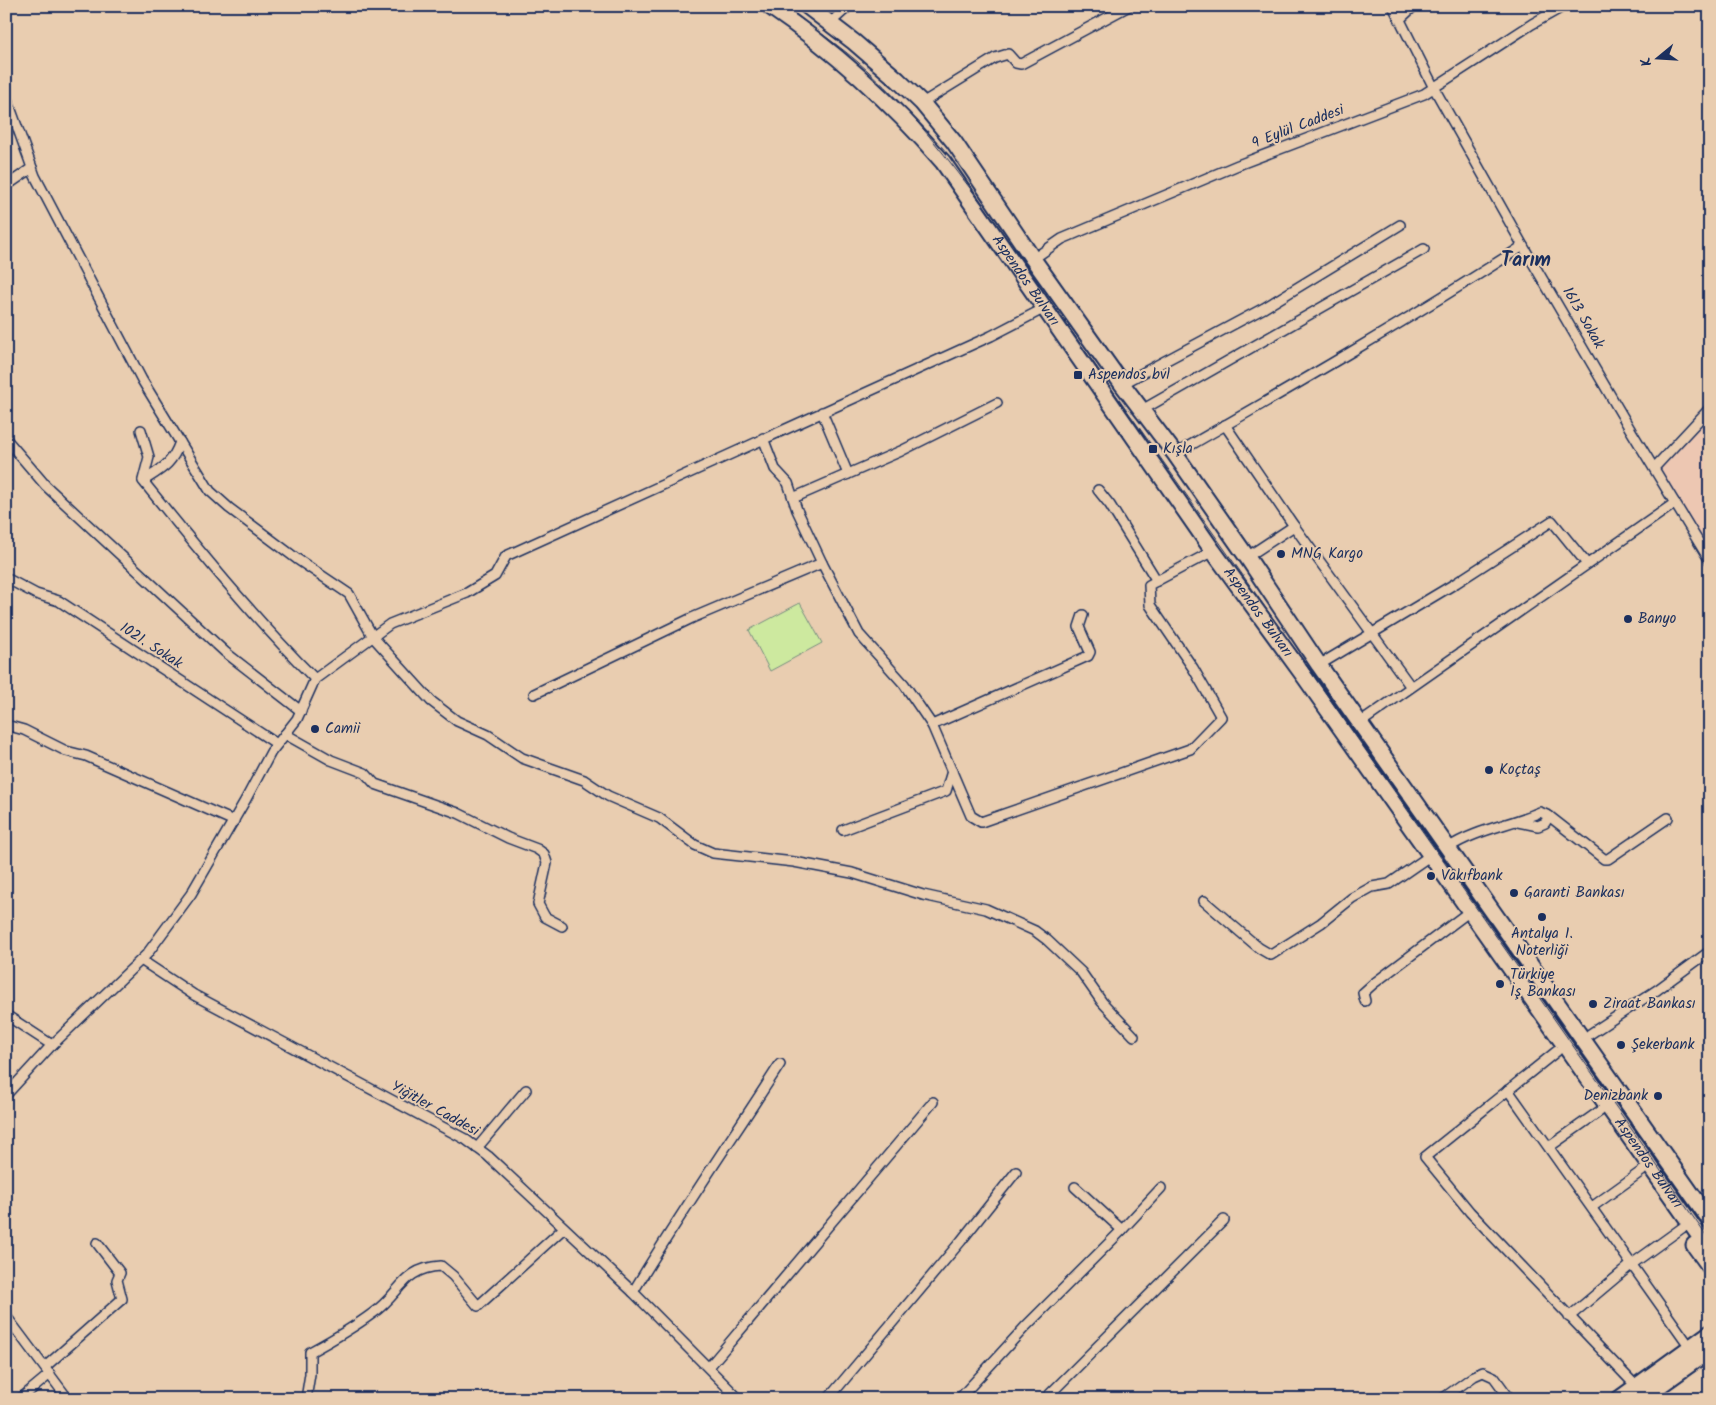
<svg xmlns="http://www.w3.org/2000/svg" width="1716" height="1405" font-family="Kalam,sans-serif">
<style>
.built{fill:#edc7b2}
.pitch{fill:#cde99f;stroke:#748c7e}
.lines{fill:none;stroke-linecap:round;stroke-linejoin:round}
.street-casing{stroke:#1b2f5e;stroke-width:12}
.primary-casing{stroke:#1b2f5e;stroke-width:19}
.street{stroke:#e9cdb0;stroke-width:9}
.primary{stroke:#e9cdb0;stroke-width:15}
.tram{stroke:#1b2f5e;stroke-width:1}
.poi-dot{fill:#1b2f5e;stroke:#e9cdb0;stroke-width:2}
.labels{text-anchor:middle;dominant-baseline:central;stroke-width:4;stroke-linejoin:round;paint-order:stroke}
.street-label{font-size:15px;fill:#1b2f5e;stroke:#e9cdb0}
.poi-label{font-size:15px;fill:#1b2f5e;stroke:#e9cdb0;text-anchor:start}
.district-label{font-size:20px;font-weight:bold;fill:#1b2f5e;stroke:#e9cdb0}
</style>
<rect width="100%" height="100%" fill="#e9cdb0"/>
<filter id="ink" filterUnits="userSpaceOnUse"><feTurbulence type="fractalNoise" baseFrequency=".02" numOctaves="2"/><feDisplacementMap in="SourceGraphic" scale="10" xChannelSelector="R" yChannelSelector="G"/><feConvolveMatrix kernelMatrix="1 2 1 2 8 2 1 2 1" color-interpolation-filters="sRGB"/></filter>
<g filter="url(#ink)">
<polygon class="built" points="1710,411 1710,550 1660,467"/>
<polygon class="pitch" points="800,603 822,643 770,671 749,630"/>
<g class="lines">
<g class="street-casing">
<g id="street">
<polyline points="1393,6 1434,88 1523,246 1630,429 1710,561"/>
<polyline points="1400,19 1414,6"/>
<polyline points="829,24 849,6"/>
<polyline points="6,96 35,176 142,380 210,491 229,508 297,559 349,594 373,637 431,701 457,721 488,735 522,758 584,780 608,796 659,818 695,845 713,853 794,862 852,873 923,895 986,909 1035,931 1047,940 1081,972 1102,1002 1134,1036"/>
<polyline points="922,103 995,58 1008,54 1016,63 1021,64 1129,6"/>
<polyline points="6,186 32,168"/>
<polyline points="1033,259 1062,239 1138,207 1238,165 1424,94 1532,24 1564,6"/>
<polyline points="1122,384 1264,308 1400,225"/>
<polyline points="1142,410 1424,249"/>
<polyline points="822,412 848,474"/>
<polyline points="1225,425 1294,526"/>
<polyline points="141,430 149,457 143,480"/>
<polyline points="763,438 775,469 788,483 797,510 822,563 859,634 904,684 932,725"/>
<polyline points="6,439 46,486 225,652 301,711"/>
<path d="M180,442C172,464 163,468 143,481C197,548 253,617 315,679"/>
<path d="M1175,454C1292,387 1410,319 1523,246"/>
<polyline points="1654,468 1710,408"/>
<polyline points="1098,490 1110,505 1157,581"/>
<polyline points="793,498 901,451 997,403"/>
<polyline points="1247,557 1294,526 1411,687"/>
<polyline points="6,578 36,594 59,601 277,744"/>
<polyline points="1083,615 1079,627 1090,652 1088,656 932,725 971,816 981,822 1190,749 1221,717 1193,668 1150,605 1149,585 1213,551"/>
<polyline points="1319,665 1456,583 1552,521 1587,564"/>
<polyline points="534,694 692,618 822,563"/>
<polyline points="1360,723 1675,503"/>
<polyline points="6,725 24,730 66,751 86,756 234,821"/>
<polyline points="285,734 331,760 365,773 375,784 458,813 508,838 537,849 544,854 547,863 538,904 545,917 562,926"/>
<polyline points="1549,816 1604,859 1608,859 1668,818"/>
<polyline points="843,830 946,791 952,771"/>
<path d="M1448,848C1475,830 1510,825 1540,812L1549,816L1545,823L1538,826L1518,822"/>
<polyline points="1204,901 1259,948 1271,955 1321,923 1352,898 1372,887 1389,884 1431,855"/>
<polyline points="141,960 194,995 465,1139 488,1156 633,1292 739,1399"/>
<polyline points="1365,1001 1363,993 1373,984 1470,911"/>
<polyline points="6,1015 52,1045"/>
<polyline points="1590,1034 1657,990 1710,951"/>
<polyline points="1557,1051 1425,1157 1470,1212 1636,1386"/>
<polyline points="1508,1090 1690,1347"/>
<polyline points="6,1095 50,1047 147,954 191,894 246,799 271,752 297,719 315,679 390,624 467,593 495,576 506,556 991,336 1043,309"/>
<polyline points="1549,1147 1600,1111"/>
<polyline points="477,1148 526,1090"/>
<polyline points="1075,1187 1122,1230 1161,1188"/>
<polyline points="1592,1207 1642,1171"/>
<path d="M633,1292C680,1214 731,1140 780,1064"/>
<polyline points="6,1316 68,1399"/>
<polyline points="1569,1317 1632,1264 1682,1228"/>
<polyline points="1701,1357 1710,1368"/>
<polyline points="45,1367 122,1299 117,1280 120,1273 97,1243"/>
<polyline points="709,1367 933,1102"/>
<polyline points="20,1399 50,1374"/>
<path d="M306,1399L310,1374V1352C332,1340 353,1328 373,1313C401,1294 402,1268 441,1266L453,1276L478,1306L564,1228"/>
<polyline points="828,1399 961,1241 1016,1172"/>
<polyline points="959,1399 1025,1327 1122,1230"/>
<polyline points="1045,1399 1224,1220"/>
<polyline points="1442,1399 1474,1376 1483,1372 1494,1377 1510,1399"/>
</g>
</g>
<g class="primary-casing">
<g id="primary">
<path id="s1" d="M769,6C835,51 891,102 943,162L1213,551L1304,676L1710,1251"/>
<polyline points="807,6 854,42 898,80 922,103 954,142 1033,259 1122,384 1175,454 1247,557 1319,665 1710,1220"/>
<polyline points="1694,1245 1710,1267"/>
<polyline points="1619,1399 1710,1333"/>
<polyline points="1641,1399 1710,1350"/>
</g>
</g>
<use href="#street" class="street"/>
<use href="#primary" class="primary"/>
<path class="tram" d="M783,6C812,27 842,47 868,71C913,112 949,160 985,208L1710,1241"/>
</g>
</g>
<g class="poi-dot">
<rect x="1073" y="370" width="10" height="10" rx="2.5"/>
<rect x="1148" y="444" width="10" height="10" rx="2.5"/>
<circle cx="1281" cy="554" r="5"/>
<circle cx="1628" cy="619" r="5"/>
<circle cx="315" cy="729" r="5"/>
<circle cx="1489" cy="770" r="5"/>
<circle cx="1431" cy="876" r="5"/>
<circle cx="1514" cy="893" r="5"/>
<circle cx="1542" cy="917" r="5"/>
<circle cx="1500" cy="984" r="5"/>
<circle cx="1593" cy="1004" r="5"/>
<circle cx="1621" cy="1045" r="5"/>
<circle cx="1658" cy="1096" r="5"/>
</g>
<g class="labels">
<g class="street-label">
<text transform="translate(1298 127) rotate(-21)">9 Eylül Caddesi</text>
<text stroke="none"><textPath href="#s1" startOffset="379">Aspendos Bulvarı</textPath></text>
<text transform="translate(1583 318) rotate(60)">1613 Sokak</text>
<text stroke="none"><textPath href="#s1" startOffset="784">Aspendos Bulvarı</textPath></text>
<text transform="translate(151 646) rotate(33)">1021. Sokak</text>
<text transform="translate(435 1109) rotate(29)">Yiğitler Caddesi</text>
<text stroke="none"><textPath href="#s1" startOffset="1459">Aspendos Bulvarı</textPath></text>
</g>
<g class="poi-label">
<text x="1088" y="375">Aspendos bvl</text>
<text x="1163" y="449">Kışla</text>
<text x="1291" y="554">MNG Kargo</text>
<text x="1638" y="619">Banyo</text>
<text x="325" y="729">Camii</text>
<text x="1499" y="770">Koçtaş</text>
<text x="1441" y="876">Vakıfbank</text>
<text x="1524" y="893">Garanti Bankası</text>
<text x="1542" y="934" text-anchor="middle">Antalya 1.<tspan x="1542" dy="17">Noterliği</tspan></text>
<text x="1510" y="975">Türkiye<tspan x="1510" dy="17">İş Bankası</tspan></text>
<text x="1603" y="1004">Ziraat Bankası</text>
<text x="1631" y="1045">Şekerbank</text>
<text x="1648" y="1096" text-anchor="end">Denizbank</text>
</g>
<g class="district-label">
<text x="1526" y="261">Tarım</text>
</g>
</g>
<rect width="1716" height="1405" fill="none" stroke="#e9cdb0" stroke-width="25"/>
<rect x="12" y="12" width="1691" height="1380" fill="none" stroke="#1b2f5e" stroke-width="2" filter="url(#ink)"/>
<g transform="translate(1658 58) rotate(252)" stroke="#e9cdb0" stroke-width="4" paint-order="stroke">
<path d="M0-4L9 19L0 12L-9 19Z" fill="#1b2f5e"/>
<text y="-8" font-size="14" font-weight="bold" text-anchor="middle" fill="#1b2f5e">K</text>
</g>
</svg>
